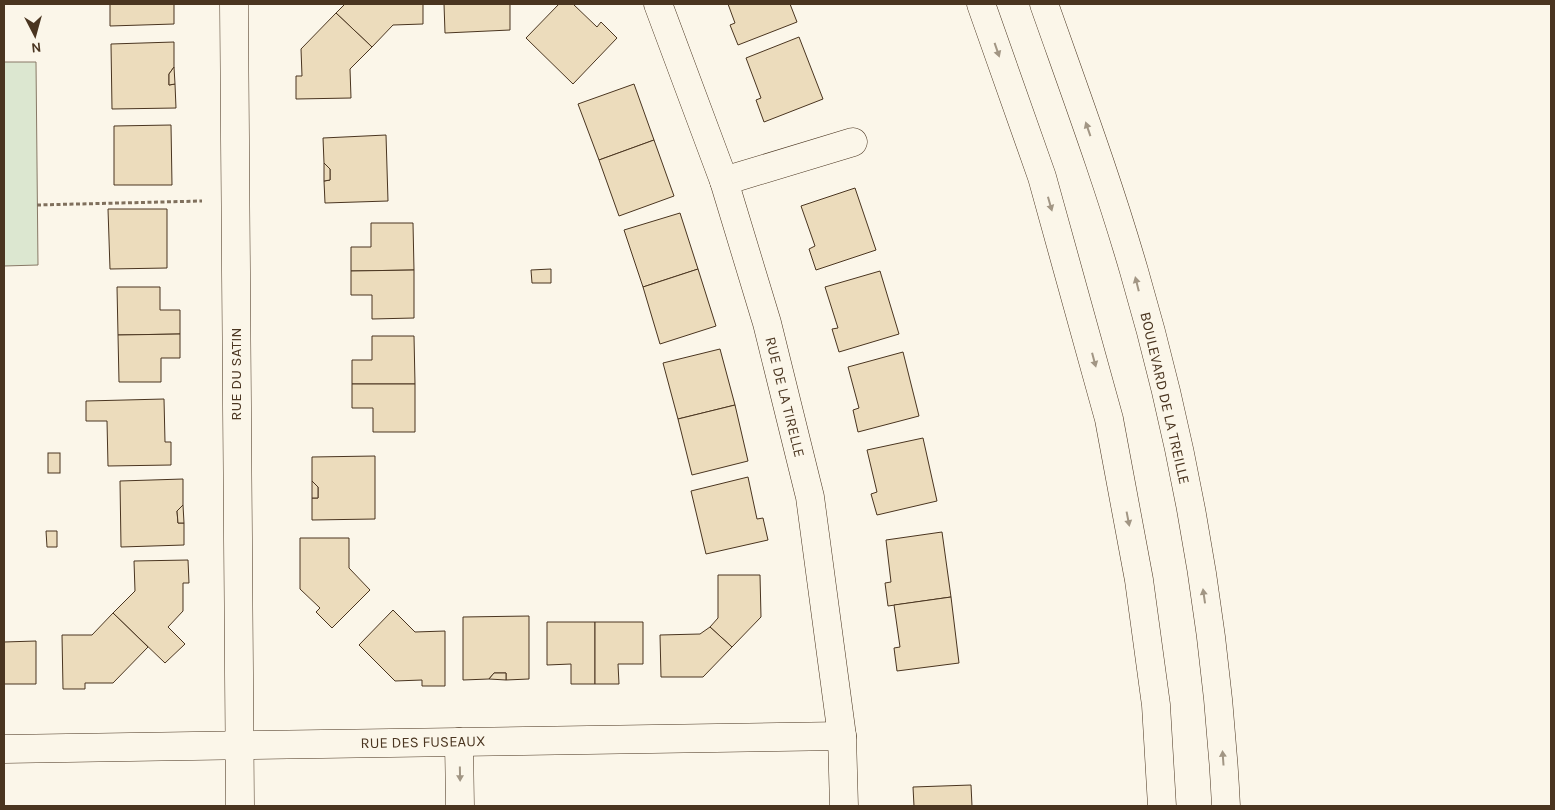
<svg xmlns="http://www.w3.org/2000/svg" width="1555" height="810" font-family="Karla,sans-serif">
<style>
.green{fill:#dce7d0;stroke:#887966}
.building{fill:#ecdcbc;stroke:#4a3520}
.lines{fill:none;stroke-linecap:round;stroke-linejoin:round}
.minor-casing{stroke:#4a3520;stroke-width:29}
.major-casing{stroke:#4a3520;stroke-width:29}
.path{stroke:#7f6f5c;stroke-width:3;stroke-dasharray:4 2.5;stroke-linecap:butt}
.minor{stroke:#fbf6e9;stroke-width:28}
.major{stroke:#fbf6e9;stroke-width:28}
.oneway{fill:#a29684}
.labels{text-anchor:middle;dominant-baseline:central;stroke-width:4;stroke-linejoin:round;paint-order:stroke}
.street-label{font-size:15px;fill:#4a3520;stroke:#fbf6e9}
</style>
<rect width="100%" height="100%" fill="#fbf6e9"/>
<polygon class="green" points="4,62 36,62 38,265 4,266"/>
<g class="building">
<polygon points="110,4 174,4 174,24 110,26"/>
<polygon points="345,4 423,4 423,24 393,25 372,47 336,13"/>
<polygon points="444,4 510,4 510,30 445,33"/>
<polygon points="559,4 573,4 597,27 601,22 617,38 573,84 526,38"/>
<polygon points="728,4 790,4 797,22 738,45 730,25 735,23"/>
<polygon points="336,13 372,47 350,69 351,98 296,99 296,76 302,76 301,49"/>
<polygon points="799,37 823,99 764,122 756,100 761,98 746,58"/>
<polygon points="174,42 174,67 169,74 169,85 175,84 176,108 112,109 111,44"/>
<polygon points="174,67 175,84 169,85 169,74"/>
<polygon points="634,84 654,140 599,160 578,104"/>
<polygon points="171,125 172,185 114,185 114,126"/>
<polygon points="386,135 388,201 325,203 324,181 330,180 330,169 324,163 323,138"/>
<polygon points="654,140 674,196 619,216 599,160"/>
<polygon points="324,163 330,169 330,180 324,181"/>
<polygon points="855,188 876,250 816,270 809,249 815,246 801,206"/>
<polygon points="108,209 167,209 167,268 110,269"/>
<polygon points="680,213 698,269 643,287 624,230"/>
<polygon points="371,223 413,223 414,270 351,271 351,247 371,247"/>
<polygon points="551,269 551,283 532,283 531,270"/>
<polygon points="698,269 716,326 660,344 643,287"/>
<polygon points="414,270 414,318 372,319 372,295 351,295 351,271"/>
<polygon points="880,271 899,334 839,352 832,329 838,328 825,287"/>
<polygon points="117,287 160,287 160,310 180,310 180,334 118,335"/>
<polygon points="180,334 180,358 161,358 161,382 119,382 118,335"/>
<polygon points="372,336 414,336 415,384 352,384 352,360 372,360"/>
<polygon points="720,349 735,405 678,419 663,363"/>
<polygon points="903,352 919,416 858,432 853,410 859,408 848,367"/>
<polygon points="352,384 415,384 415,432 373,432 373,408 352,408"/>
<polygon points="164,399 165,442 171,442 171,465 108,466 107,421 86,421 86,401"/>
<polygon points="735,405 748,461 692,475 678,419"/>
<polygon points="923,438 937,501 877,515 871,494 877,492 867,450"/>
<rect x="48" y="453" width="12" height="20"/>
<polygon points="375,456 375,519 312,520 312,498 318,498 318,487 312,481 312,457"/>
<polygon points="748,477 757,519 763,518 768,540 706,554 691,491"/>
<polygon points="183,479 183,505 177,511 178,523 184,523 184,545 121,547 120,481"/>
<polygon points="312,481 318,487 318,498 312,498"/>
<polygon points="183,505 184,523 178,523 177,511"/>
<polygon points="46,531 57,531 57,547 47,547"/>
<polygon points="942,532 951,597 888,606 885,583 891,582 886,540"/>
<polygon points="300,538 349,538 349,568 370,590 332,628 316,612 320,608 300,589"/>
<polygon points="188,560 189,583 183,583 183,611 168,627 185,644 165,663 113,613 135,591 134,561"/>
<polygon points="718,575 760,575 761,617 732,647 710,627 718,618"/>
<polygon points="951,597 959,663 897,671 894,648 900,647 894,605"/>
<polygon points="393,610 415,632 445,631 445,686 422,686 422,680 395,681 359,645"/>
<polygon points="113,613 148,647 113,683 85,683 85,689 63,689 62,635 92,635"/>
<polygon points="529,616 529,679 506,680 506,673 494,673 489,679 463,680 463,617"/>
<polygon points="547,622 595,622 595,684 571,684 571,664 547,665"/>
<polygon points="595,622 643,622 643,664 618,664 619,684 595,684"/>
<polygon points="710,627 732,647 703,677 661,677 660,635 700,634"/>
<polygon points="36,641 36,684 4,684 4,642"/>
<polygon points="494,673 506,673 506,680 489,679"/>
<polygon points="971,785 972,806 914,806 913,787"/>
</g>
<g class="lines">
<g class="minor-casing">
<g id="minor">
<polyline points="234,4 240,806"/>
<polyline points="658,4 724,181 767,323 810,497 842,736 844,806"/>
<polyline points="724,181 853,142"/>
<polyline points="459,742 460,806"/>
<polyline points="4,749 842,736"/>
</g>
</g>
<g class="major-casing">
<g id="major">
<polyline points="981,4 1042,177 1109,419 1139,580 1156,705 1162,806"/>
<path d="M1044,4C1075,92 1108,181 1134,271C1185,445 1217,626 1226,806"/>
</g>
</g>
<polyline class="path" points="37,205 202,201"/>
<use href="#minor" class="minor"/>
<use href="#major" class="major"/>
</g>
<defs><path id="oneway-solid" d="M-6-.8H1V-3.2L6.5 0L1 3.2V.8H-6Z" transform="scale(1.25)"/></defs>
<g class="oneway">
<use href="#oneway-solid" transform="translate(997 50) rotate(71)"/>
<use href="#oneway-solid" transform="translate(1088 129) rotate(-109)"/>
<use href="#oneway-solid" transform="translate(1050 204) rotate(74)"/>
<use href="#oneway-solid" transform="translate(1137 284) rotate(-104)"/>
<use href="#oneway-solid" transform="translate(1094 360) rotate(75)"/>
<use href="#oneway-solid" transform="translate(1128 519) rotate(79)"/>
<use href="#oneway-solid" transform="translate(1204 596) rotate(-98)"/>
<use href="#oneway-solid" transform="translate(1223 758) rotate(-94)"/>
<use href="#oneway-solid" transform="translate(460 774) rotate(89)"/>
</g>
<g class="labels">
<g class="street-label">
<text transform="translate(236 374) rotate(-90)">RUE DU SATIN</text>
<text transform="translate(785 397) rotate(76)">RUE DE LA TIRELLE</text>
<text transform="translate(1165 398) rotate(77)">BOULEVARD DE LA TREILLE</text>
<text transform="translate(423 742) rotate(-1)">RUE DES FUSEAUX</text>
</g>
</g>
<rect width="1555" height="810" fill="none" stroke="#4a3520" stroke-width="10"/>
<g transform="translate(35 35) rotate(174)" stroke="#fbf6e9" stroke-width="4" paint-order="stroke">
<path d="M0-4L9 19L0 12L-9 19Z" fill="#4a3520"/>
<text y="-8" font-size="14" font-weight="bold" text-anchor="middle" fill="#4a3520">N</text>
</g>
</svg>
